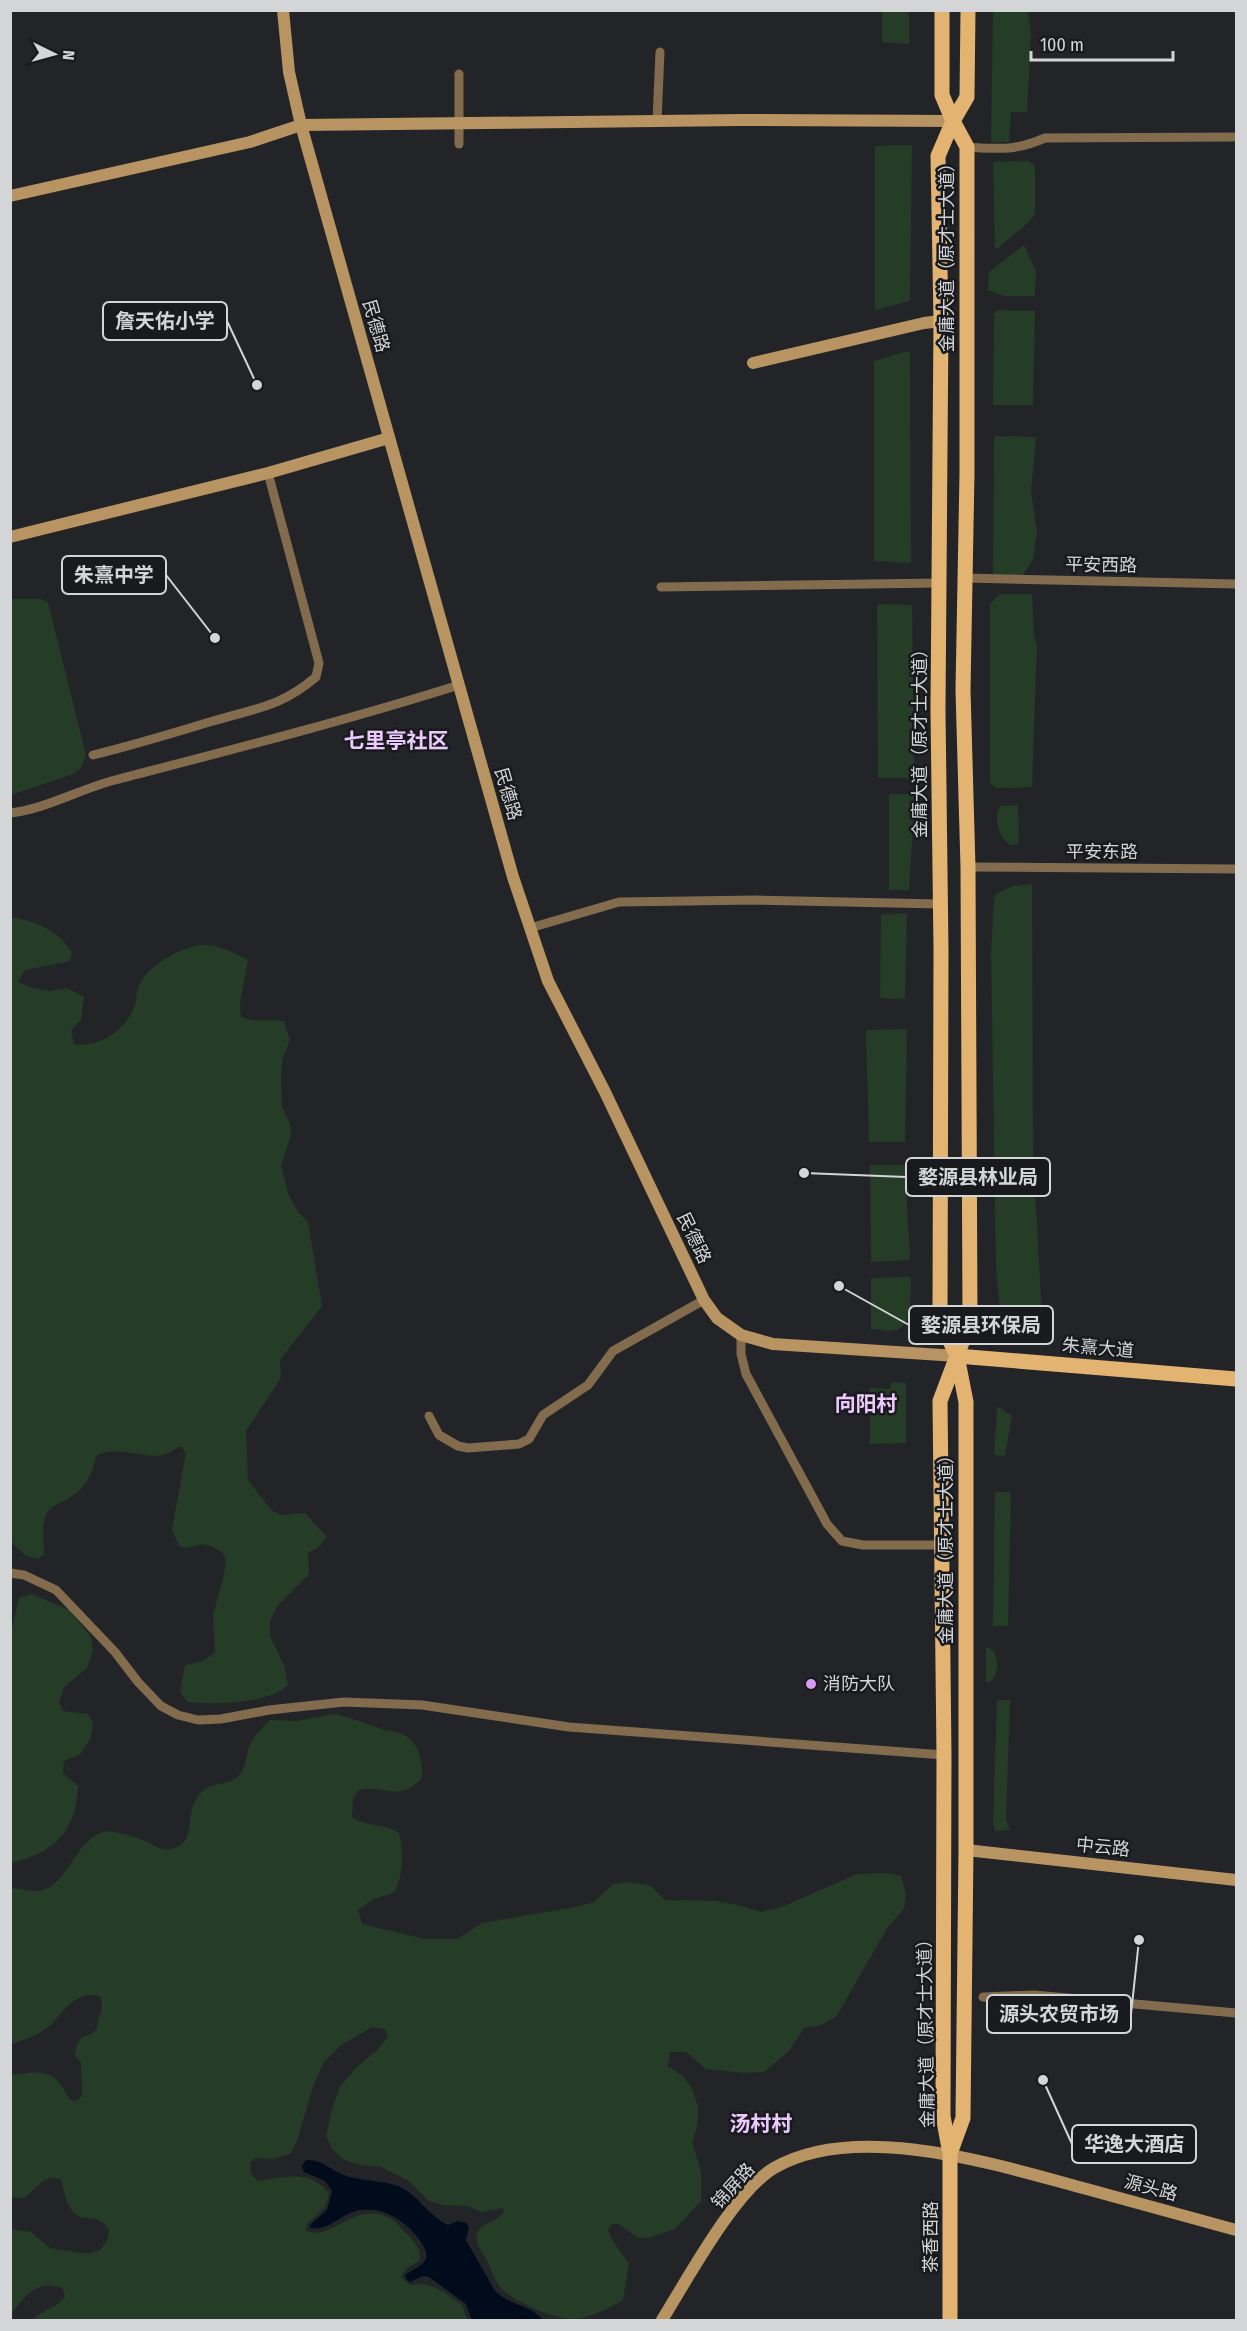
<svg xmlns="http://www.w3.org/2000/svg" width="1247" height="2331" font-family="'Fira Sans Condensed','Noto Sans SC',sans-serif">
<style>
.green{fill:#253c27}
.water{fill:#000b1c}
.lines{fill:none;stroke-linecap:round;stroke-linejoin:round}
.street{stroke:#826c4d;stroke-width:9}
.secondary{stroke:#b89462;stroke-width:12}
.primary{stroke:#e2b371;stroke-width:15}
.poi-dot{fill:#d99af7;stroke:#191a1e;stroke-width:2}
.labels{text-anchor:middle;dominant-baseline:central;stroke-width:5;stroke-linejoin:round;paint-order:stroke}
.street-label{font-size:18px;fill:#d4d5d7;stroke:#191a1e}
.poi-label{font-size:18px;fill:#d4d5d7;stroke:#191a1e;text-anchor:start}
.quarter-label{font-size:21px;font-weight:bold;fill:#edcafe;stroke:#191a1e}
.leader{fill:none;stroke:#d4d5d7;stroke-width:2}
.callout-dot{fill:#d4d5d7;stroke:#191a1e;stroke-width:2}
.callout{fill:#191a1e;stroke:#d4d5d7;stroke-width:2}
.callout-label{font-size:20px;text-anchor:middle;font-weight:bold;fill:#d4d5d7}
</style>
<rect width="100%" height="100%" fill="#222427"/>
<g class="green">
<polygon points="882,11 909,11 909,44 882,42"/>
<polygon points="993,11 1027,11 1031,31 1027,112 1011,112 1009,142 991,142"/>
<polygon points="912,145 910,301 875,310 875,146"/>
<polygon points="1029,161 1034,165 1035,171 1035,214 1028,223 998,248 995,248 993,162"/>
<polygon points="1024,245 1036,271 1035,296 1004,296 988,290 989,272"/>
<polygon points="998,310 1035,311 1033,405 993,405 994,314"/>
<polygon points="904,352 910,352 911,563 874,561 874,361"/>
<polygon points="994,436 1036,437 1031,491 1037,532 1033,560 1022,576 993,574"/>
<polygon points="1000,594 1032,594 1034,637 1037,645 1032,787 996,788 990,783 990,604"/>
<polygon points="10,599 41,599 48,602 86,755 81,768 71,775 11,795"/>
<polygon points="879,604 912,605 914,776 912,778 878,778 877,607"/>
<polygon points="889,794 915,794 909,890 889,890"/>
<path d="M1018,805L1019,844L1010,845C998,836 993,819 1000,806Z"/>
<polygon points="1032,884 1033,1151 1043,1337 1040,1342 1022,1342 1002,1332 996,1268 991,951 994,900 996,894 1013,886"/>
<polygon points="907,913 905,999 880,998 881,915"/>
<path d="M11,917C38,922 55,928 72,952L70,961L25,970L18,982L32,988L51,991L67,988L84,997L81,1020L71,1030L74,1044C100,1048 126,1030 135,1005C137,998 136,990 140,983C151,964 178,949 200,945C217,943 234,953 248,960L240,1003L241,1017C255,1023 269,1019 284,1021L290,1040L282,1060L281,1081L282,1106L290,1124L291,1135L281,1166L289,1196L299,1213L308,1222L322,1306L280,1360L281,1378L246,1431L248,1480L272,1511L282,1515L305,1513L327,1537L319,1547L308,1553L309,1574L278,1605L270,1621V1636L284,1665L288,1685C269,1704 214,1705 187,1702L180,1692L185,1665L204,1661L215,1652L213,1615L224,1575L226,1561L222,1552C215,1548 206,1543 198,1545C188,1547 190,1549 179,1546L172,1530L186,1452L180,1446C175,1449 169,1454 163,1455C140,1459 118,1444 96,1456C92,1477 85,1489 66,1500C59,1504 51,1505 47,1513C41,1523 44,1543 44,1554L38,1559L26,1556L11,1542Z"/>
<polygon points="907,1029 905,1142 869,1142 866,1030"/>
<polygon points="870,1165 905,1165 910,1260 871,1262"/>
<path d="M911,1277C910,1291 914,1326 896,1330C889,1332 878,1329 871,1329V1278Z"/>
<polygon points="892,1382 906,1383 906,1443 870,1444 870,1388 889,1389"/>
<polygon points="999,1407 1012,1416 1005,1456 994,1455 997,1408"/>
<polygon points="995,1492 1011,1492 1008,1626 993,1626"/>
<path d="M32,1594L69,1610L91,1637L93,1650L87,1668L64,1687L59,1703L63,1711L88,1714L93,1723L91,1738L80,1755L64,1761L63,1773L78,1786C76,1832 54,1853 11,1863L10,1635L19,1598Z"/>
<path d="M986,1647L993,1650C998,1659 1000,1674 990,1682H986Z"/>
<polygon points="997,1700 1010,1700 1006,1819 1010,1830 995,1831 993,1823"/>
<path d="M334,1714C351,1717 364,1723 379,1728C386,1731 395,1731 402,1734C419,1740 423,1764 422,1778C396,1804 388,1784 359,1790L353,1799L352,1817C366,1827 385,1823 399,1833C404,1854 403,1873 395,1892L372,1900L358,1910L362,1924L424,1939H457L482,1923L575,1907L594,1902L613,1884L630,1882L651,1886L665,1900L717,1901L738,1905L761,1912L784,1906L857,1874L886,1873L901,1876L906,1894L904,1909L888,1927L836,2017L821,2025L804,2028L789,2051L764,2072L744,2073L706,2069L686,2052H670L668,2066L683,2076L691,2087L698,2106V2124L692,2142L701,2172V2201L675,2229L648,2238L636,2237L619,2224H611L608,2230L611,2238L629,2264L623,2300C610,2308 595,2315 581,2318C562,2323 518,2304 504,2291C495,2283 493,2273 488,2263C484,2254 474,2244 477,2234C481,2221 498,2223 504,2212L503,2208L481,2212L468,2206L443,2205L429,2201L409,2181L381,2167L361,2165L344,2160L332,2149L326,2136L332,2109L340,2086L359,2065L376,2051L388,2037L385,2029L372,2027L340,2046L324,2062L314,2084L297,2141L290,2154L271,2159L255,2158L250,2163L251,2174L258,2181C284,2177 311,2169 329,2193L325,2207L307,2224L306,2230C332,2244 354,2197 393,2220C397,2223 402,2229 406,2233C414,2241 421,2249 420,2260L406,2269L401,2277L410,2285C434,2281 443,2292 462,2305L467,2320H33C42,2309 58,2308 65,2296L62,2288C36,2279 26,2296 11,2314V2229L31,2232L50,2248L80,2253H91L100,2250L107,2241L109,2230C99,2212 82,2223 73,2212C66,2204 64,2190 61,2180C45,2171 36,2190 24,2198L11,2197V2075C43,2071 54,2068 70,2100L76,2101L82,2096L81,2062L75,2056L76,2047L81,2038L91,2034L97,2029C97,2017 107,2005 98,1995C65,1994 64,2018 41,2032C32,2038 20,2040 11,2045V1888C19,1888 30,1892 39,1891C69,1886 72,1842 105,1831C118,1832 132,1836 145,1841C154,1845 161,1851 171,1849C196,1844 186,1820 194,1803C206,1779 221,1788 236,1778C247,1770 245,1757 250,1745C254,1736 263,1727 270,1720L297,1721Z"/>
</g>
<path class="water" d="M306,2160C322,2159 330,2170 344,2175C362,2182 388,2180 402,2188C419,2197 428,2215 448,2225L458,2221L466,2223L469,2227L466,2240L495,2291C509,2305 531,2305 543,2320H472L466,2304L429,2277L423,2276L410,2282L406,2279L405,2275C414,2268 432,2264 425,2249C412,2224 381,2202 353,2212C337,2218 327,2231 310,2228L311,2224L327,2210L332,2191L325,2181L304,2172L302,2166Z"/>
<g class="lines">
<g class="street">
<polyline points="459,74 459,144"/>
<polyline points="657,121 660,52"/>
<path d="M967,147C1000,149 1015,151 1045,138L1236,137"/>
<polyline points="965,578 1236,584"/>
<polyline points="661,587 939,583"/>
<path d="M93,755C134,745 173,733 213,721C256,708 279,708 316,677L319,663L268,473"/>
<path d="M10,813C46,809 80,789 115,780C230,750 345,721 459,685"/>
<polyline points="968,867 1236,869"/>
<polyline points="530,928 619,902 756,900 940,904"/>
<polyline points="741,1335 741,1354 746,1374 827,1524 842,1541 863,1545 941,1545"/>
<polyline points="429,1416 439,1435 458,1446 468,1448 519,1444 529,1439 543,1415 588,1385 613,1351 704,1300"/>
<polyline points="10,1573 24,1575 56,1590 115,1652 138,1682 161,1706 178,1715 198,1720 221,1719 269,1710 344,1702 422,1705 569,1727 944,1755"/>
<polyline points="983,1997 1034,1995 1236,2013"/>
</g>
<g class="secondary">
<polyline points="283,10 289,72 301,125 513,877 548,981 605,1092 704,1300 717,1318 741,1335 773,1344 957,1356"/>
<polyline points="10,196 250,142 301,125 741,120 953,121"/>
<polyline points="753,363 924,323 941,321"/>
<polyline points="10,537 268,473 389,438"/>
<polyline points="966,1850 1236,1880"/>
<path d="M662,2320C687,2280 734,2192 774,2168C857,2120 997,2165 1083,2188C1134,2202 1185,2216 1236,2230"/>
</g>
<g class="primary">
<polyline points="942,10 942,95 953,121 938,156 941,321 938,710 941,950 940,1320 957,1356 940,1401 944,1755 943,2116 950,2154 950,2320"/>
<polyline points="957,1356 1236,1379"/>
<polyline points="951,2151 963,2118 966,1850 966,1402 957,1356 970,1321 968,867 963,690 967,473 967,147 953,121 967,97 968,10"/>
</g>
</g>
<circle class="poi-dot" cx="811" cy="1684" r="6"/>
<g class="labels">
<g class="street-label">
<text transform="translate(947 253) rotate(-90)">金庸大道（原才士大道）</text>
<text transform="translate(376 326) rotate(74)">民德路</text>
<text transform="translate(1101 565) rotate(1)">平安西路</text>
<text transform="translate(920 739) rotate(-90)">金庸大道（原才士大道）</text>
<text transform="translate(508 794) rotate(74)">民德路</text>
<text x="1102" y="852">平安东路</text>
<text transform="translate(694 1238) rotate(64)">民德路</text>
<text transform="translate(1098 1348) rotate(5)">朱熹大道</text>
<text transform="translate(946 1545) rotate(-90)">金庸大道（原才士大道）</text>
<text transform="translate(1103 1847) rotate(6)">中云路</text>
<text transform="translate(926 2029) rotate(-91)">金庸大道（原才士大道）</text>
<text transform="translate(733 2186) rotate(-48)">锦屏路</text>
<text transform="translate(1151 2188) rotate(15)">源头路</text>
<text transform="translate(931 2237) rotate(-90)">茶香西路</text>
</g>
<g class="poi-label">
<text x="823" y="1684">消防大队</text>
</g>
<g class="quarter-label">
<text x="396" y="741">七里亭社区</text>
<text x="866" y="1404">向阳村</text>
<text x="761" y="2124">汤村村</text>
</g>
</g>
<path class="leader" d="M257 385L227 321M215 638L166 575M804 1173L906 1177M839 1286L909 1325M1139 1940L1131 2014M1043 2080L1072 2144"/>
<g class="callout-dot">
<circle cx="257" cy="385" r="6"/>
<circle cx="215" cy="638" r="6"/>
<circle cx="804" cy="1173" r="6"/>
<circle cx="839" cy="1286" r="6"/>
<circle cx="1139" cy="1940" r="6"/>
<circle cx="1043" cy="2080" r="6"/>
</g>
<g class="callout">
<rect x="103" y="302" width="124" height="38" rx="6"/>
<rect x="62" y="556" width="104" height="38" rx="6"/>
<rect x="906" y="1158" width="144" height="38" rx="6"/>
<rect x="909" y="1306" width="144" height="38" rx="6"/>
<rect x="987" y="1995" width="144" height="38" rx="6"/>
<rect x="1072" y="2125" width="124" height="38" rx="6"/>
</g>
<g class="callout-label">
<text x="165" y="328">詹天佑小学</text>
<text x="114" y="582">朱熹中学</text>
<text x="978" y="1184">婺源县林业局</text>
<text x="981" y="1332">婺源县环保局</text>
<text x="1059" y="2021">源头农贸市场</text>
<text x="1134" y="2151">华逸大酒店</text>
</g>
<rect width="1247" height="2331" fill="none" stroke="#d4d5d7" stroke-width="24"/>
<g transform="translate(54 54) rotate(95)" stroke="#191a1e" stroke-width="4.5" paint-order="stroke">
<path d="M0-4.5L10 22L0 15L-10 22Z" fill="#d4d5d7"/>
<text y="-9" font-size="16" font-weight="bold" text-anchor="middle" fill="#d4d5d7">N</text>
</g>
<path d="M1031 51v9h142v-9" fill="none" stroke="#d4d5d7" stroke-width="3"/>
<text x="1040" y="51" font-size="18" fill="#d4d5d7" stroke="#191a1e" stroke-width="4.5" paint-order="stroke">100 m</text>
</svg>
